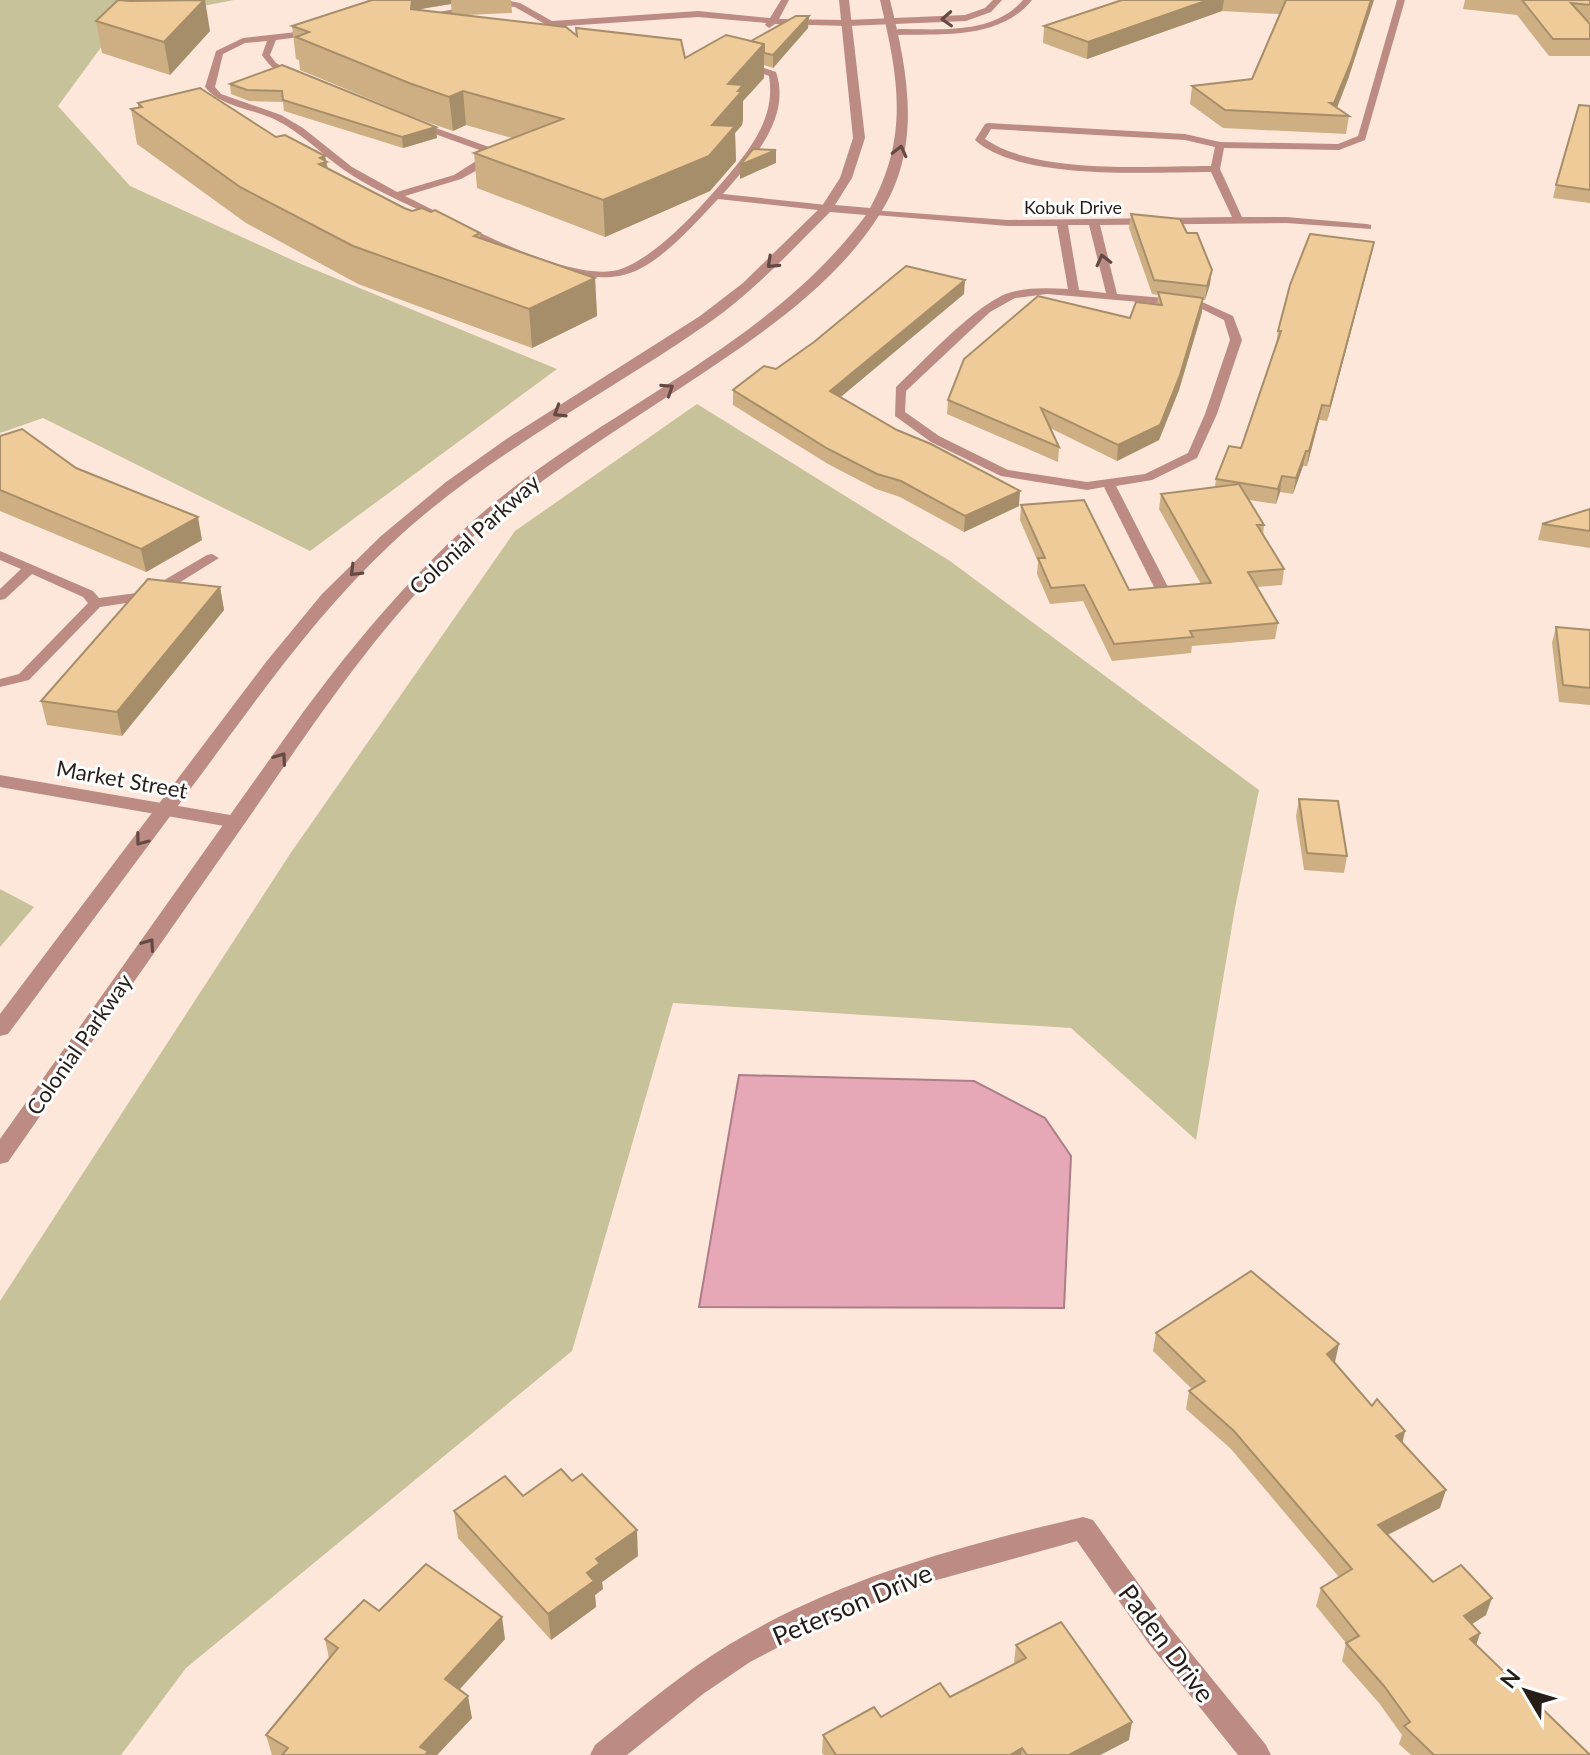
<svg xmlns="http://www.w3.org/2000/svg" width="1590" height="1755" font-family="Lato,sans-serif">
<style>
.green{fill:#c7c299}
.water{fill:#e6a7b6;stroke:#ad7e87;stroke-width:2}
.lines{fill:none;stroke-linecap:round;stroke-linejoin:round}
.service{fill:#bc8b84;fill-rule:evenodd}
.minor{fill:#bc8b84;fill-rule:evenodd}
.tertiary{fill:#bc8b84;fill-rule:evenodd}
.wall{fill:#cdaf83;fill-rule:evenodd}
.shaded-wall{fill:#a78e6a}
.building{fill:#eecb98;stroke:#a78e6a;stroke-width:2}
.oneway{stroke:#634a44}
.labels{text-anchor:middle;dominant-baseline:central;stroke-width:6;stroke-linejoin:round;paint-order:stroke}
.far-street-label{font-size:18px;fill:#271e19;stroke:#fff}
.street-label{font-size:22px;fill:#271e19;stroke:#fff}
.near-street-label{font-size:26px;fill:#271e19;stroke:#fff}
</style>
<rect width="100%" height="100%" fill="#fce7da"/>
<g class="green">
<polygon points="0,0 234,0 177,11 105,42 58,106 130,186 301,264 557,369 310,551 43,418 0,433"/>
<polygon points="697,404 950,561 1259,790 1235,908 1196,1140 1071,1028 673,1003 572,1351 186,1668 121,1755 0,1755 0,1301 290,854 515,531"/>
<polygon points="0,889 34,907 0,947"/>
</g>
<polygon class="water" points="739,1075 974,1081 1045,1118 1071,1156 1064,1308 699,1307"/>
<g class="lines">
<g class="service">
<polygon points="506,0 520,3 552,21 698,11 770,18 781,0 789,0 779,19 847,20 965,15 985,8 993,0 1002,0 991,12 966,21 847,26 775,24 769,28 765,25 766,23 698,17 550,27 515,7 506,6 420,19 416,16"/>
<path d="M1023,0H1032C1001,39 944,34 898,35L894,32L898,29C940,29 993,35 1023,0Z"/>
<path d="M1397,0H1405L1365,140L1339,150L1224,148L1220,169L1242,217H1286L1367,224L1371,225V229L1286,223L1100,225L1117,294L1200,301L1233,316L1242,340L1217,414L1197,458L1152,480L1116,486L1169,589L1167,592H1157L1155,589L1104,487L1087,490L1001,476L931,442L895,416L896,387C922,363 979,300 1012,292C1030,287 1050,288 1068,289L1057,226H1008L875,215L870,212L871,210L1008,220L1232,217L1211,172C1152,172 1019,181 975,140L985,124L988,123L1185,134L1220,142L1338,144L1358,136ZM991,129L1185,140L1215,147L1211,166C1148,166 1037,175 985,139ZM1068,225H1089L1106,293L1079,290ZM1047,294L1198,307L1224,320L1230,340L1205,414L1188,453L1145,474L1087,482L1008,470L939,436L905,412L906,391L990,312L1015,298Z"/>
<path d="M314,30L317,31V35L276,40L270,55L276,63L297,74V78C282,78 270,67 262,55L267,41L245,43L223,54L215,87L221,94L281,115L303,128L352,167L397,192L454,175L484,156L482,151L413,126V122H419L489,147L494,157L483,167L461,179L405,196C451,218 572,286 621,269C659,255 700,208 726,178C751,148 776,117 769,76L743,67V63L746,62L776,72C792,119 751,161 723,194L827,205L832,208L827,211L718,199C693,225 656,270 619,276C561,286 470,236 419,210C394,198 367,186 344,170C321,154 301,132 276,120C252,108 222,108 205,87L216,51L243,38Z"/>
<polygon points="0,551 93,591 99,598 144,592 207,555 212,554 219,558 153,599 100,607 29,680 0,687 0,679 19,674 88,603 83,597 32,574 5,599 0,600 0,589 21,569 0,560"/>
</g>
<g class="minor">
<polygon points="0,775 236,816 246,822 236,828 0,787"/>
<path d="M1083,1517L1093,1520L1169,1626L1266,1745L1271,1755H1238L1149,1644L1077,1541L933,1581L834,1618L750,1662L703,1694L627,1755H590L595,1745C639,1710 682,1673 730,1644C837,1579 963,1545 1083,1517Z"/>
</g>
<path class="tertiary" d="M839,0H849L865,138L852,178L835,205L870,208C910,136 898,76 880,0H890C908,73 923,147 880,214C832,290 752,340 679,389C600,441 519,491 451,557C371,635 309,731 245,823C166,936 87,1049 8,1162L0,1164V1139L304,711C369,624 438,543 526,478C640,394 780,332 866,215L830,212C791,251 754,291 710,322C604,396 487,454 392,543C319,611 262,692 203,772C138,859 73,947 8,1034L0,1036V1014L266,662L322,594L381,536L446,482L505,440L700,316L743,283L822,206L840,178L853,138Z"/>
</g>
<g class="wall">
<path d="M372,0H511L512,13L466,15L576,35V28L685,58L751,41L809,16L808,28L773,68L764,65V78L743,101V119L742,125L735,133L736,161L710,191L605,237L477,188L474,153L512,138L466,125L453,131L413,117L300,70L299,60L296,59L292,26ZM451,4L452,14L415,10Z"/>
<polygon points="1122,0 1374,0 1348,79 1337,108 1349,116 1346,134 1223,128 1190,104 1192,86 1252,79 1279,14 1222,11 1087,59 1043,43 1044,26"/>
<polygon points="1465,0 1590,0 1590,21 1588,21 1590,24 1590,56 1549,56 1517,15 1463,9"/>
<polygon points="96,21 210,31 170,75 102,53"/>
<polygon points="282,65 437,138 403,148 284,111 283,102 249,101 231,94 230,84"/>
<polygon points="138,103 276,137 325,156 328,168 404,208 480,233 480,238 595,278 597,316 532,348 358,284 246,223 137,144 131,109 138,107"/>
<polygon points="1590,106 1590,203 1553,198 1556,185"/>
<polygon points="1131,214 1210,284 1205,300 1203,300 1202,312 1179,390 1159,440 1117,461 1050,428 1059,447 1058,462 947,414 948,400 1130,318 1157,304 1158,295 1152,294 1129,228"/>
<polygon points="1371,256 1327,421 1319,420 1307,466 1303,466 1293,494 1280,492 1276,504 1249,500 1264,525 1263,535 1284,569 1282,585 1257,587 1278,623 1275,639 1192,646 1191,653 1112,661 1083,601 1050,604 1037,574 1038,562 1020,520 1021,505 1129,590 1201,584 1159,509 1161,494 1215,487 1216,479 1241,448 1276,346 1278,331"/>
<polygon points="964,294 840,397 1019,506 964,532 900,497 876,489 828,464 733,405 733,390"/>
<polygon points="0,436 76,468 202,540 146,572 0,511"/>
<polygon points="1590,509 1590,548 1538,540 1542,524"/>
<polygon points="220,587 224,610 122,736 47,725 41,701"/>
<polygon points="1556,627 1590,630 1590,705 1559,702 1552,643"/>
<polygon points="1299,799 1347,856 1344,873 1304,870 1296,816"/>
<polygon points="1156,1333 1335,1363 1372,1406 1405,1431 1402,1443 1440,1508 1388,1535 1433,1582 1486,1615 1472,1624 1480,1633 1476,1645 1590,1755 1411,1755 1399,1744 1402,1735 1379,1703 1342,1661 1346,1643 1316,1606 1321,1588 1339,1577 1231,1449 1186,1409 1189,1391 1192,1389 1153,1351"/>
<polygon points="523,1496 638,1556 602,1582 603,1589 595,1595 596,1607 551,1640 458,1538 454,1511"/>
<polygon points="379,1611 505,1639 460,1689 472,1718 437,1755 272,1755 266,1735 329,1658 325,1639"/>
<polygon points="1016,1645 1129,1740 1100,1755 824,1755 822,1753 823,1735 950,1697 1015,1664 1014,1662"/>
</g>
<g class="shaded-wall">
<polygon points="204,0 205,0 210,31 170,75 164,42"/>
<polygon points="393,0 451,0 451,4 414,10"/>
<polygon points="1208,0 1224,0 1222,11 1087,59 1088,42"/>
<polygon points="1371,0 1374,0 1348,79 1334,115 1330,103"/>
<polygon points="809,16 808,28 773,68 773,55"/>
<polygon points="764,44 764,78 743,101 743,119 742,125 735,133 736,161 710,191 605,237 603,200 712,125 728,84"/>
<polygon points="463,91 466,125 453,131 449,97"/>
<polygon points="436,127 437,138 403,148 402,137"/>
<polygon points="776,150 776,163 740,179 740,165"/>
<polygon points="325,156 332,197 324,200 320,158"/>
<polygon points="1374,242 1371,256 1327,421 1330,406"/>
<polygon points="1212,270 1210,284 1205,300 1207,286"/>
<polygon points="595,278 597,316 532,348 529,309"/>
<polygon points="965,280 964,294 830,406 830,391"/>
<polygon points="1203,298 1202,312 1179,390 1159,440 1117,461 1118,445"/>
<polygon points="1322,405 1319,420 1307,466 1309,451"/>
<polygon points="1306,451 1303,466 1293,494 1296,478"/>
<polygon points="1282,476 1280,492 1276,504 1278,489"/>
<polygon points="1020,491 1019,506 964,532 965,516"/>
<polygon points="198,517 202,540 146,572 141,549"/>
<polygon points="220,587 224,610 122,736 117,712"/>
<polygon points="1339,1344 1335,1362 1327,1354"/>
<polygon points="1405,1431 1401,1449 1396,1436"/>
<polygon points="1446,1490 1440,1508 1373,1542 1378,1525"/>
<polygon points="637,1530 638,1556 602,1582 603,1589 595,1595 596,1607 551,1640 548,1614 587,1573 596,1559"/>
<polygon points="1492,1598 1486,1615 1458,1633 1464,1616"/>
<polygon points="502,1617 505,1639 449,1701 445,1679"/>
<polygon points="1480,1633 1474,1651 1470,1639"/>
<polygon points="468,1696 472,1718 437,1755 422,1755 420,1747"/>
<polygon points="1132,1722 1129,1740 1100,1755 1069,1755"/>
<polygon points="1022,1748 1021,1755 1010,1755"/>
</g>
<g class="building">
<polygon points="118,0 130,1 204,0 164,42 96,21"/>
<polygon points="372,0 412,0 411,9 566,27 577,36 576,28 681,40 685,58 726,35 764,44 728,84 743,85 738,91 742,91 712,125 735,126 709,156 603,200 474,153 563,119 463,91 449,97 409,83 296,37 309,32 292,26"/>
<polygon points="1122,0 1208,0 1088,42 1044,26"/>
<polygon points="1286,0 1371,0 1351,62 1334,103 1330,103 1349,116 1225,110 1192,86 1252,79"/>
<polygon points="1522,0 1590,0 1590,5 1571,3 1590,24 1590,39 1553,39"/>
<polygon points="796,16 809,16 773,55 764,53 764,44 751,41"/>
<polygon points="282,65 436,127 402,137 283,100 282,91 247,90 230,84"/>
<polygon points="200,88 276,137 285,135 325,156 320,158 327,162 319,164 404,208 412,211 422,208 431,212 435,210 480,233 474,236 595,278 529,309 353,246 240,187 131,109 142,107 138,103"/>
<polygon points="1579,105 1590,106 1590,190 1556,185"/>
<polygon points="753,149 776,150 740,165"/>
<polygon points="1131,214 1180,219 1187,233 1197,233 1212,270 1207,286 1154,280"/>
<polygon points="1310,234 1374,242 1330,406 1322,405 1309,451 1306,451 1296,478 1282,476 1278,489 1216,479 1229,446 1241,448 1281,331 1278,331 1290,285"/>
<polygon points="906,266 965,280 830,391 897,430 931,444 1020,491 965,516 901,481 877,474 828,449 733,390 764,366 776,369 814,342"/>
<polygon points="1158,292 1203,298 1180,375 1160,425 1118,445 1041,408 1059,447 948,400 964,359 1038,296 1130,318 1136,302 1162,305"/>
<polygon points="22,429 76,468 198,517 141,549 0,490 0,436"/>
<polygon points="1239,484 1264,525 1257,525 1284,569 1248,572 1278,623 1190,631 1193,637 1114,644 1084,585 1051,588 1038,558 1045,558 1021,505 1084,500 1129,590 1211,583 1161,494"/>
<polygon points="1590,509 1590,531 1542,524"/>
<polygon points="148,579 220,587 117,712 41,701"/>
<polygon points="1556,627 1590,630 1590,688 1563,685"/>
<polygon points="1299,799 1338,801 1347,856 1307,853"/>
<polygon points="1251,1271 1339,1344 1327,1354 1372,1406 1377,1399 1405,1431 1396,1436 1446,1490 1378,1525 1433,1582 1461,1565 1492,1598 1464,1616 1480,1633 1470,1639 1590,1755 1434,1755 1404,1726 1410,1722 1384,1686 1346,1643 1359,1636 1321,1588 1352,1569 1234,1431 1189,1391 1205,1381 1156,1333"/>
<polygon points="561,1469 572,1481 582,1474 637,1530 596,1559 600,1563 587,1573 594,1581 548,1614 454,1511 505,1476 523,1496"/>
<polygon points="426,1564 502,1617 445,1679 468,1696 420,1747 428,1751 425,1755 282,1755 288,1748 266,1735 338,1648 325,1639 364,1600 379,1611"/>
<polygon points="1061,1622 1132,1722 1069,1755 1027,1755 1022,1748 1010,1755 836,1755 823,1735 874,1707 881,1717 940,1683 950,1697 1026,1658 1016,1645"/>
</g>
<defs><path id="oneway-chevron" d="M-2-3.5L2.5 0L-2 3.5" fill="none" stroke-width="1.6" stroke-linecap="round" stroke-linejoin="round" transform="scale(2)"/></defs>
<g class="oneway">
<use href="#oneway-chevron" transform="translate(947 19) rotate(177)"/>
<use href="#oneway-chevron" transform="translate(900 151) rotate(-76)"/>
<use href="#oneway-chevron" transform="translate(1103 260) rotate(-104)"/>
<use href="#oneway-chevron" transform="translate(772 263) rotate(137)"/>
<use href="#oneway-chevron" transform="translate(668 389) rotate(-33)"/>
<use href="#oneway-chevron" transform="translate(559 412) rotate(148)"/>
<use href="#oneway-chevron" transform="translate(355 571) rotate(135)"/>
<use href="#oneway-chevron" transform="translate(281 758) rotate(-55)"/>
<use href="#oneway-chevron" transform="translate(141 840) rotate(127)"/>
<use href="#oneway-chevron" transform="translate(149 944) rotate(-55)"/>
</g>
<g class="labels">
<g class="far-street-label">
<text x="1073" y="207">Kobuk Drive</text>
</g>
<g class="street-label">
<text transform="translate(474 534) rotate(-42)">Colonial Parkway</text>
<text transform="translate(122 779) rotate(10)">Market Street</text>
<text transform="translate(79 1044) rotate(-55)">Colonial Parkway</text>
</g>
<g class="near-street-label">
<text transform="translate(852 1604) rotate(-23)">Peterson Drive</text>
<text transform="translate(1167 1643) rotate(53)">Paden Drive</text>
</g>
</g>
<g transform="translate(1526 1691) rotate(308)" stroke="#ffffff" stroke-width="6" paint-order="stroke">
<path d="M0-6L14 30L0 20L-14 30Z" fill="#271e19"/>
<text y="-12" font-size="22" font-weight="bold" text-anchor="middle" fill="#271e19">N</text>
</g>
</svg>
